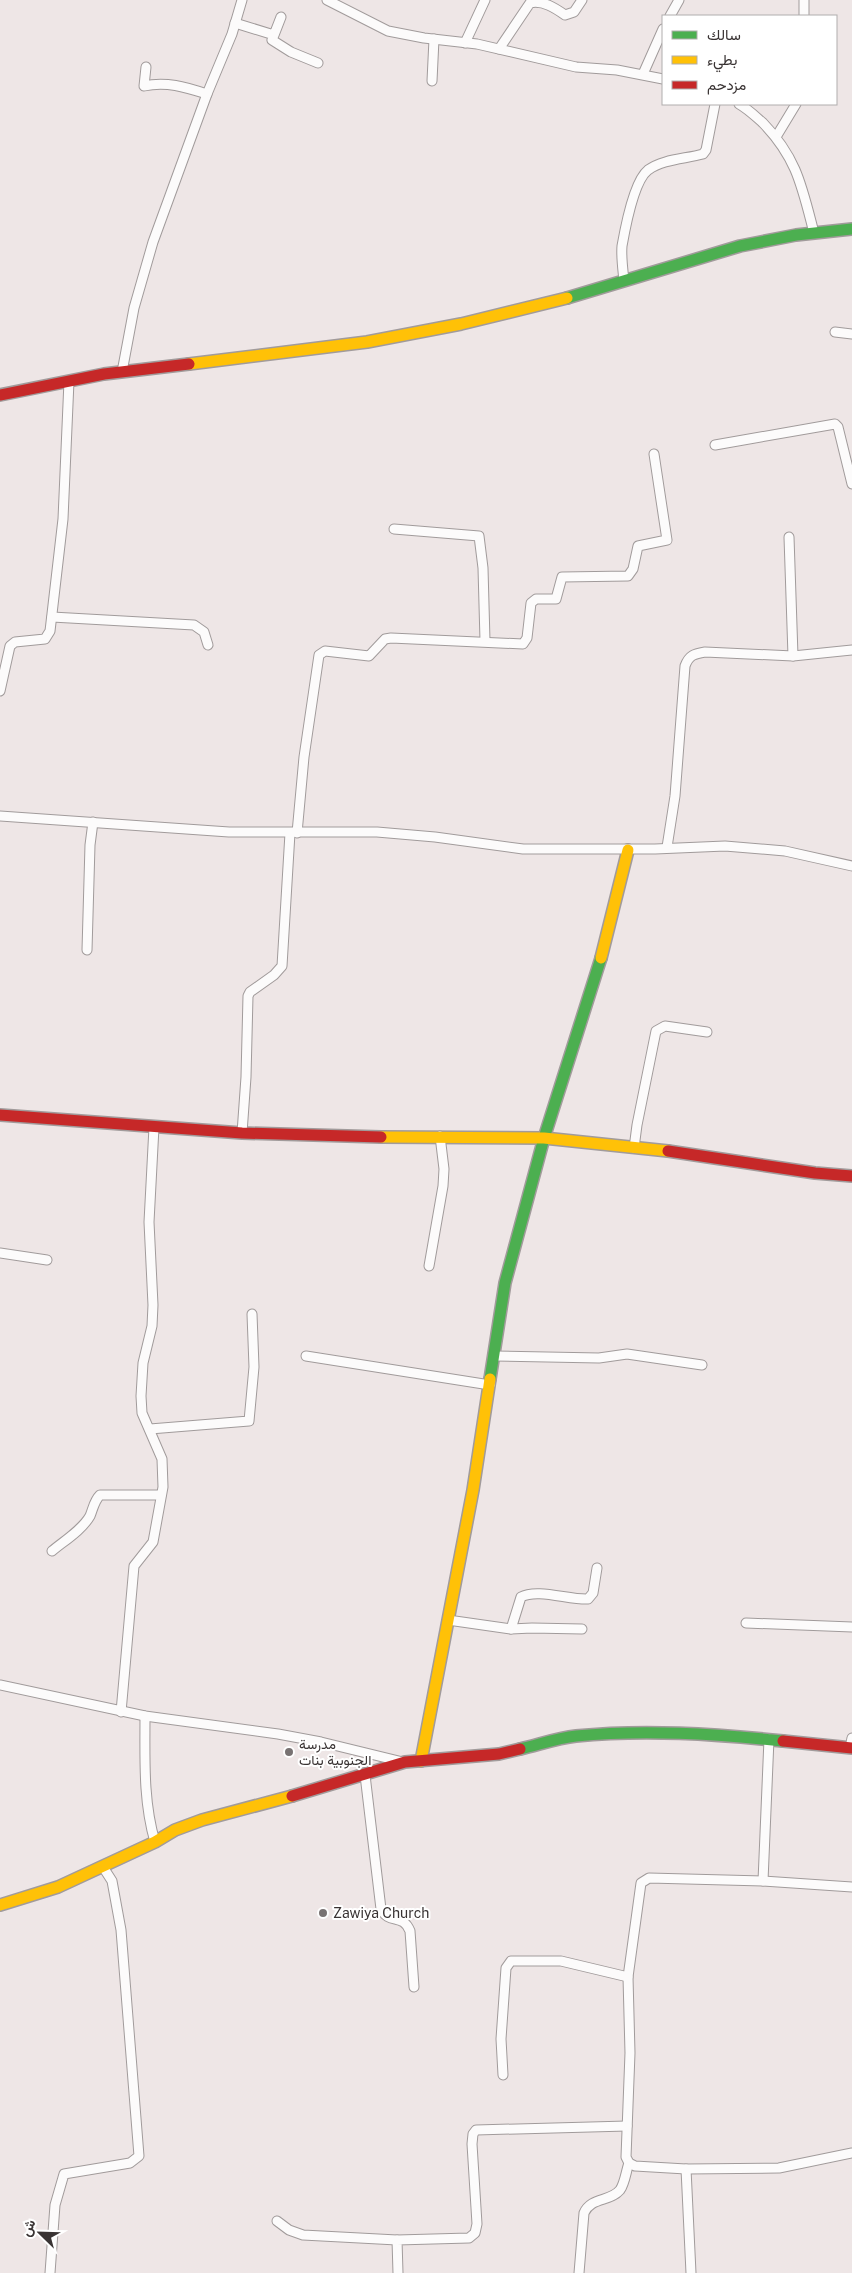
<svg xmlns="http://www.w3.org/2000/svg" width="852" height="2273" font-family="'Public Sans',Vazirmatn,sans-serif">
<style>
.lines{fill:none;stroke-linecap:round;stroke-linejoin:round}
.street-casing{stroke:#a19b9b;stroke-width:11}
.fast-casing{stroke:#a19b9b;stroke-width:14}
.slow-casing{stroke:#a19b9b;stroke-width:14}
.jam-casing{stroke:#a19b9b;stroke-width:14}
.street{stroke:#fcfbfb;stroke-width:9}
.fast{stroke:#4caf50;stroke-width:11}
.slow{stroke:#ffc107;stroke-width:11}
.jam{stroke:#c62828;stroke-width:11}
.poi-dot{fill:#787272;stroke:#fff;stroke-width:2}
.labels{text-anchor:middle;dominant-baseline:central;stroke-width:4;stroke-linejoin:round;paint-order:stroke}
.poi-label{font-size:14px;fill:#393333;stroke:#fff;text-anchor:start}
</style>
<rect width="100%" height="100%" fill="#eee6e6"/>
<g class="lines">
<g class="street-casing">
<g id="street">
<polyline points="327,0 388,31 424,38 477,44 576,67 617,70 663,79"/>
<polyline points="670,16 679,0"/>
<polyline points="804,16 804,0"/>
<polyline points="235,23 274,35 281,17 272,40 291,52 318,63"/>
<polyline points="465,43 485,0"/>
<path d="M499,49L530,3C543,0 555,8 565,15L574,12L582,0"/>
<path d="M146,67L144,86C166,81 185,87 207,94"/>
<polyline points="643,74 663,29"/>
<polyline points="432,81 434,39"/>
<path d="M739,104C748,109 755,116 763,123C797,158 802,187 814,233"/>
<polyline points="776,137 796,104"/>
<path d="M624,281C623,270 621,257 622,246C625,229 634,181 648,170C663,159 685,159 703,154L706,150L715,104"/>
<polyline points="835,332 852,334"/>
<polyline points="122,372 134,308 153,242 207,94 232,34 242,0"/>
<polyline points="715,445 835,424 838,427 852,484"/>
<polyline points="394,529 479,536 483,568 485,641"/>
<polyline points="789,537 793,656"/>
<polyline points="52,617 194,625 204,632 208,645"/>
<polyline points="0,691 10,646 15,642 45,639 50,631 63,519 69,381"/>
<polyline points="0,816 229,832 377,832 435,837 523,849 655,849 725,846 785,851 852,866"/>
<polyline points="297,833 304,757 319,655 325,651 369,656 385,639 391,638 523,644 527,638 531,603 536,599 556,599 562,577 628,576 633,569 638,546 667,540 654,454"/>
<path d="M667,847L675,796L685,666C689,655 694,654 705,652L793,656L852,650"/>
<polyline points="87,950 90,845 93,822"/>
<polyline points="242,1133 246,1077 248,996 250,992 274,975 282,966 290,833"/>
<polyline points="634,1148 637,1125 656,1031 665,1026 707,1032"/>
<polyline points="0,1253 47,1260"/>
<polyline points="429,1266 443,1186 444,1169 440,1136"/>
<polyline points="306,1356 490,1385"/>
<polyline points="494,1356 599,1358 627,1354 702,1365"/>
<polyline points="150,1429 249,1421 254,1367 252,1314"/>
<path d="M52,1551C64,1541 82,1530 90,1516C93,1509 94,1501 100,1495H161"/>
<polyline points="448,1620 511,1629 532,1628 582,1629"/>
<polyline points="746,1623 852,1627"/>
<path d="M511,1629L521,1597C537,1588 569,1600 588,1599L593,1593L597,1568"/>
<polyline points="0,1685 145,1716 278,1734 321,1742 403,1762"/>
<polyline points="121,1712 134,1566 153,1542 163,1487 162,1459 142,1413 141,1396 143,1363 152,1326 153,1305 149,1222 154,1127"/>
<path d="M145,1716C145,1759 143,1801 155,1842"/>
<polyline points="850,1748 852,1738"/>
<path d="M365,1775L381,1909C389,1925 403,1913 410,1931L414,1987"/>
<polyline points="763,1881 769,1739"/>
<polyline points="503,2075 501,2039 506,1968 511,1961 561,1961 628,1977"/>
<polyline points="629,2163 635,2166 686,2169 779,2168 852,2153"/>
<polyline points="686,2169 691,2273"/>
<polyline points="277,2221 289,2230 303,2235 397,2240"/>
<polyline points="50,2273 55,2205 64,2174 130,2163 139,2156 121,1930 112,1881 103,1867"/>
<polyline points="398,2273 397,2240 469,2238 475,2233 477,2224 472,2144 473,2134 476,2130 627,2126"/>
<path d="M579,2273L584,2213C591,2197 610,2202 620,2190C625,2183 626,2171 629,2163L626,2157L630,2053L628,1977L641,1883L649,1878L763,1881L852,1887"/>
</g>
</g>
<g class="fast-casing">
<g id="fast">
<polyline points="567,298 740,246 796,235 852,229"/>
<polyline points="490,1379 505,1283 544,1138 601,958"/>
<path d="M520,1749C538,1745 557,1738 576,1736C645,1729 714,1734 783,1741"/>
</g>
</g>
<g class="slow-casing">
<g id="slow">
<polyline points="189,364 367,342 461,324 567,298"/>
<polyline points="601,958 628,850"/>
<polyline points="381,1137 544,1138 668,1151"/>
<polyline points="421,1761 473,1490 490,1379"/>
<polyline points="0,1905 58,1887 155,1842 175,1830 202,1820 292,1796"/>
</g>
</g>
<g class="jam-casing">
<g id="jam">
<polyline points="0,395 104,374 189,364"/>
<polyline points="0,1115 242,1133 381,1137"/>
<polyline points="668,1151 815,1173 852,1176"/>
<polyline points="783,1741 852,1748"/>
<polyline points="292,1796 405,1762 499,1754 520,1749"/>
</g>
</g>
<use href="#street" class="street"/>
<use href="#fast" class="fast"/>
<use href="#slow" class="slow"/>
<use href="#jam" class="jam"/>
</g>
<g class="poi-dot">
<circle cx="289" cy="1752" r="5"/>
<circle cx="323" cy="1913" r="5"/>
</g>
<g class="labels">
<g class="poi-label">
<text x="299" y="1744">مدرسة<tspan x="299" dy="16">الجنوبية بنات</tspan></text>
<text x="333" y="1913">Zawiya Church</text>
</g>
</g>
<rect x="662" y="15" width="175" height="90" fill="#ffffff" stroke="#b0adad"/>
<rect x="672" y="31" width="25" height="8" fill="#4caf50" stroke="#b0adad"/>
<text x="707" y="40" font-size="15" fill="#393333">سالك</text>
<rect x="672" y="56" width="25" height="8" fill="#ffc107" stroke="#b0adad"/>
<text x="707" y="65" font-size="15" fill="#393333">بطيء</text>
<rect x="672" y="81" width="25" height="8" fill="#c62828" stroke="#b0adad"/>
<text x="707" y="90" font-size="15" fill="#393333">مزدحم</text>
<g transform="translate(40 2233) rotate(293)" stroke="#ffffff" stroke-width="4" paint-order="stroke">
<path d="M0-4L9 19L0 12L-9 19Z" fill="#393333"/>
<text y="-8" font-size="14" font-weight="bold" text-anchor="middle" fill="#393333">ش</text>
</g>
</svg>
